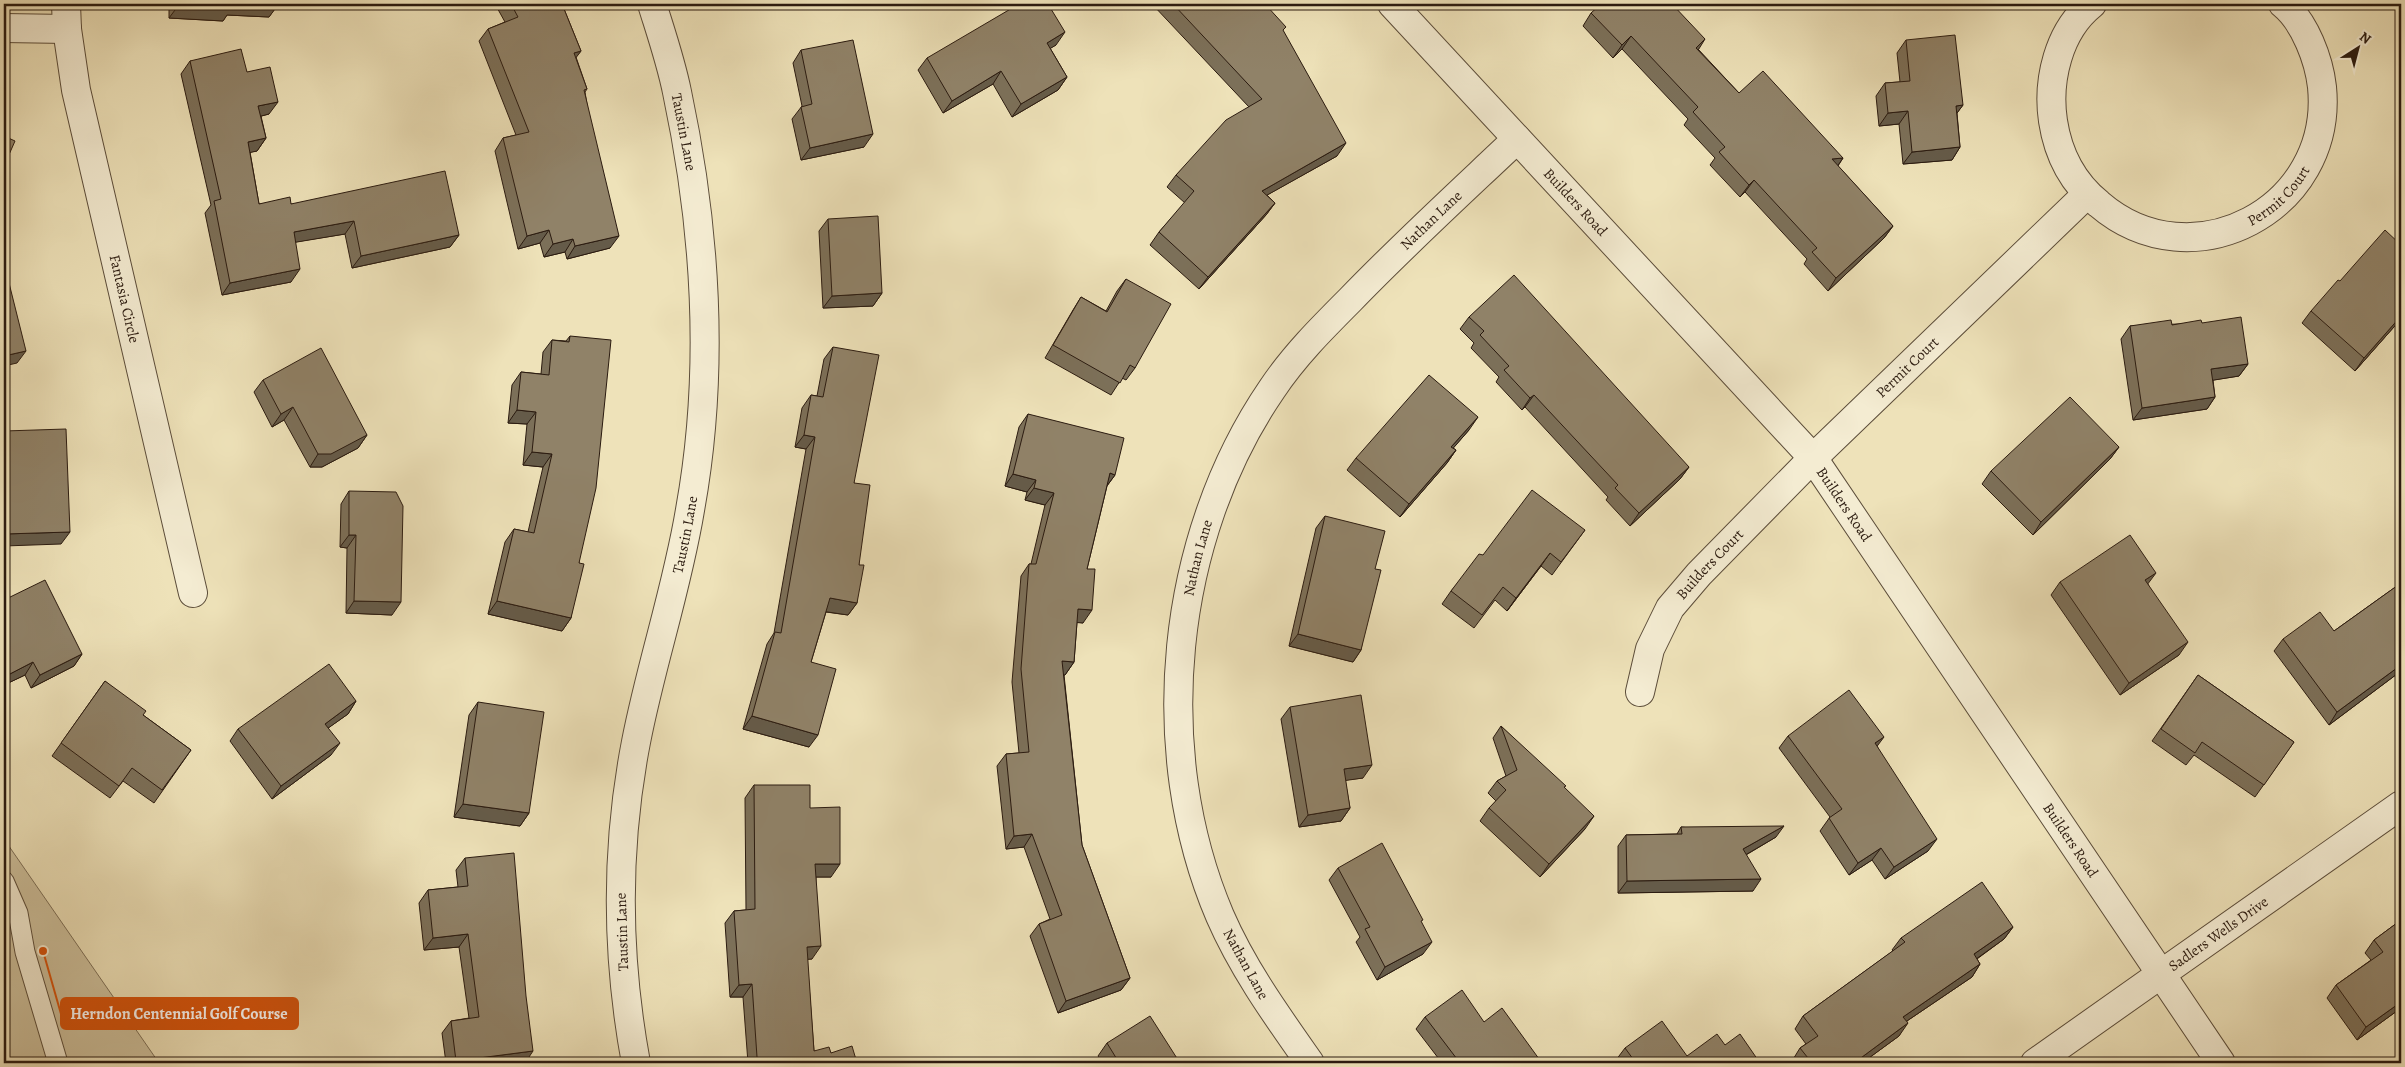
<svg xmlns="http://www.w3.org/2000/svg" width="2405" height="1067" font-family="Alegreya,serif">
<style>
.green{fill:#cdc09c;stroke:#7c6e56}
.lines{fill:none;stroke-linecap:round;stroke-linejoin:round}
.service-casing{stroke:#5c4d3a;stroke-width:21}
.minor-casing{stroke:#5c4d3a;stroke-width:30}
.tertiary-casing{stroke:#5c4d3a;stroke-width:30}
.service{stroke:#f4ecd2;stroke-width:19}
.minor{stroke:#f4ecd2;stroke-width:28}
.tertiary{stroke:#f4ecd2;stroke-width:28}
.wall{fill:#7c7059;stroke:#2b1b10}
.shaded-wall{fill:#655b49;stroke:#2b1b10}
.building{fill:#908268;stroke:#2b1b10}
.labels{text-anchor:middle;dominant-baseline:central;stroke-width:5;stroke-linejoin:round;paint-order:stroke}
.street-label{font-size:15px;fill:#2b1b10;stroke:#f4ecd2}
.leader{fill:none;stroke:#d5530c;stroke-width:2}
.callout-dot{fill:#d5530c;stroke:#f4ecd2;stroke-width:2}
.callout{fill:#d5530c;stroke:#d5530c;stroke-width:2}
.callout-label{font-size:16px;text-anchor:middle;font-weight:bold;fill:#fff}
</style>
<rect width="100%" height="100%" fill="#eee2b9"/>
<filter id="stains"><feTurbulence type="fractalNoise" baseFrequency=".004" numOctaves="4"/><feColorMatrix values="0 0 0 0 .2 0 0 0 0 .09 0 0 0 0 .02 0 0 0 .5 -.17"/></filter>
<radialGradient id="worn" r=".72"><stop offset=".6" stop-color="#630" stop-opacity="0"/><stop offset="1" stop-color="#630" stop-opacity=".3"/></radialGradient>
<polygon class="green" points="4,839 159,1063 4,1063"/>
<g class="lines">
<g class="service-casing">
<polyline id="service" points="4,881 18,913 25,952 58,1063"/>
</g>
<g class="minor-casing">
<g id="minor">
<path id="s1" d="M66,4L67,29L76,90L193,593"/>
<path id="s2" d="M2092,4C2058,31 2047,81 2053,121C2058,154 2073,183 2099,204C2192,284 2334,209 2322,87C2319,60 2305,22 2283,4"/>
<polyline points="4,28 67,29"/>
<path id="s3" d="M1640,692L1650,649L1670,608L1699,574L1813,458L2087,194"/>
<path id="s4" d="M636,1063C616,955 615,850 636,742C651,664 677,589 690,510C715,372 706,229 677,92C671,62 661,33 652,4"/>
<path id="s5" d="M1310,1063C1277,1016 1243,969 1220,916C1149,750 1170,538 1272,389C1294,356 1322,328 1350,300C1404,244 1461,192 1517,139"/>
<polyline points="2035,1063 2161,974"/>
</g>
</g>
<g class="tertiary-casing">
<g id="tertiary">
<path id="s6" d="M1392,4L1813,458L2221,1063"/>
<path id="s7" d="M2161,974L2401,805"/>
</g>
</g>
<use href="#service" class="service"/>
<use href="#minor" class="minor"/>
<use href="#tertiary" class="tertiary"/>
</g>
<g class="wall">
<polygon points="169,4 278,4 269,17 227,15 223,21 169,18"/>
<polygon points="495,4 562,4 581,51 576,57 587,89 585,92 610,248 567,259 565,252 544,257 540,243 518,249 495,151 503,138 516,135 479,41 488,29 505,22"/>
<polygon points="1152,4 1265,4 1283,31 1337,156 1267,195 1275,203 1266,215 1199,289 1150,245 1159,232 1185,203 1167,187 1176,175 1249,107"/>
<polygon points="1591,13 1698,49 1739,93 1843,158 1838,166 1893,226 1884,238 1828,291 1804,264 1807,259 1745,192 1740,197 1710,165 1715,158 1684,125 1688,119 1622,49 1613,58 1583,26"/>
<polygon points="1906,40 1963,105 1957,113 1960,147 1952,160 1903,164 1899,124 1879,126 1876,96 1885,83 1900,82 1897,53"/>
<polygon points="1056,45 1050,48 1067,77 1058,90 1012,117 993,84 943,113 918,70 927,58"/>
<polygon points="801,50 864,147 801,160 792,119 802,106 793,63"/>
<polygon points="190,61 247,72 269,114 261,116 266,138 257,151 250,152 259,204 291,204 459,235 450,247 352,268 345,234 295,242 291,282 222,295 205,213 211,205 181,74"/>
<polygon points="828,219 882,293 873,306 823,308 819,231"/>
<polygon points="1126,279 1135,368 1126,380 1122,378 1111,395 1045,358 1073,310 1081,297 1106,311 1117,291"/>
<polygon points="2311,311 2401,319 2355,371 2302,323"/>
<polygon points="1469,317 1689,467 1680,479 1630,526 1606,500 1608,497 1525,407 1522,410 1496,382 1499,377 1471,348 1474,343 1460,329"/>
<polygon points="2202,323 2248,364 2239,376 2213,380 2215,397 2207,409 2133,420 2121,339 2130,326"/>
<polygon points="570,336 579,563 571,618 562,631 488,614 505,542 514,529 528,532 543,467 523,465 527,424 508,423 512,385 521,372 541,374 543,352 552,340 566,341"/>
<polygon points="833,347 854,483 859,565 857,603 848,615 826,612 811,662 809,747 743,729 767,644 774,633 806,449 795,447 802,408 811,395 817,396 824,359"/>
<polygon points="263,380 367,435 358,448 322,467 310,467 284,420 272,427 254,392"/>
<polygon points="1028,414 1115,475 1107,486 1087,569 1083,623 1077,622 1074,662 1065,675 1064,675 1082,845 1130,978 1121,990 1058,1013 1030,936 1039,924 1050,919 1024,847 1006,849 997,766 1006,754 1019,753 1012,682 1021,576 1029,564 1031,564 1045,505 1025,500 1027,492 1005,486 1019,427"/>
<polygon points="1469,430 1453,448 1456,450 1447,463 1400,517 1347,470 1356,458"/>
<polygon points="2119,447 2110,459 2033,535 1982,484 1991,471"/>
<polygon points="349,491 392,615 346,613 347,548 340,547 341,504"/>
<polygon points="1325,516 1375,569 1361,650 1353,662 1289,646 1316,528"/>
<polygon points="1585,530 1552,575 1541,566 1507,611 1495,600 1474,628 1442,604 1451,591 1483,555"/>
<polygon points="2060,582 2148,584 2179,655 2120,695 2051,595"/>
<polygon points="2401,583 2401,671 2329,725 2274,651 2283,639 2334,631"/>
<polygon points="4,600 82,654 74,666 31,688 25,675 4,685"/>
<polygon points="2198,675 2294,742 2255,797 2194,755 2186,765 2152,741"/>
<polygon points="105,681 143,715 191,750 154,803 123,781 110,798 52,756"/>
<polygon points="356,701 348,714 328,728 331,755 272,799 230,741 238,729"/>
<polygon points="478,702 529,813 520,826 454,817 469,715"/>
<polygon points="1290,707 1363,778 1345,780 1350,808 1341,821 1299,827 1281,719"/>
<polygon points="1501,726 1564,788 1585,829 1540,877 1480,821 1489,808 1496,801 1488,793 1497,781 1506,776 1493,738"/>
<polygon points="1788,736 1877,746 1928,851 1885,879 1872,860 1849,875 1820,831 1830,817 1779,748"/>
<polygon points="754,785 810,808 831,877 816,877 812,959 807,959 814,1051 831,1053 857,1063 748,1063 743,997 730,997 725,923 734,911 746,910 745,798"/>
<polygon points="1681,827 1776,837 1746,855 1753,891 1618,893 1618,846 1626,835 1677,834"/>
<polygon points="465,858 525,1063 446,1063 442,1033 451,1021 469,1018 459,947 424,950 419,903 428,890 458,887 456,870"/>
<polygon points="1338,868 1421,922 1423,954 1377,980 1356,942 1360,937 1329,880"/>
<polygon points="2401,920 2401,1008 2357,1040 2327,998 2336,985 2371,960 2365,953 2374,940"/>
<polygon points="2013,927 2004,939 1977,959 1980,964 1972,977 1907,1021 1899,1036 1862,1063 1793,1063 1792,1061 1800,1048 1806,1044 1795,1029 1803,1016 1893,951 1892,950 1901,938"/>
<polygon points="1425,1017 1484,1022 1542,1063 1442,1063 1416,1029"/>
<polygon points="1107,1043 1180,1063 1103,1063 1098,1056"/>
<polygon points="1725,1045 1760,1063 1618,1063 1616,1060 1625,1048 1687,1056"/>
</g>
<g class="shaded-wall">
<polygon points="230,4 278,5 269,17 227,15 223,21 169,18 178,6"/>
<polygon points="1065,32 1056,45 1038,56 1047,43"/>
<polygon points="1631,36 1622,49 1613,58 1622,45"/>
<polygon points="1705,39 1697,52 1696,48"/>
<polygon points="581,51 572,63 574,53"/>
<polygon points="1001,71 993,84 943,113 952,101"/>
<polygon points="1067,77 1058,90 1012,117 1021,104"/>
<polygon points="278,102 269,114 250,119 258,106"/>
<polygon points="1963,105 1954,117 1956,106"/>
<polygon points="1908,111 1899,124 1879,126 1888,113"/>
<polygon points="873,134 864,147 801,160 810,148"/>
<polygon points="266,138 257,151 239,155 248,142"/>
<polygon points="1346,143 1337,156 1253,203 1262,191"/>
<polygon points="1960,147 1952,160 1903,164 1912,152"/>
<polygon points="1843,158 1834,171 1832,159"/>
<polygon points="1754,180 1745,192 1740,197 1749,185"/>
<polygon points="1275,203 1266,215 1199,289 1208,277"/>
<polygon points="354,221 345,234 285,244 294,232"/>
<polygon points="1893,226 1884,238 1828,291 1836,278"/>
<polygon points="549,230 540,243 518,249 527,236"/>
<polygon points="459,235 450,247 352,268 361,256"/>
<polygon points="619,236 610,248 567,259 575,246"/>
<polygon points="573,239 565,252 544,257 553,244"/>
<polygon points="300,269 291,282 222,295 230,283"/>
<polygon points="882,293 873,306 823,308 832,296"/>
<polygon points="2401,316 2401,319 2355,371 2364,358"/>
<polygon points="26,351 17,363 4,366 4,356"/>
<polygon points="2248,364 2239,376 2202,382 2211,369"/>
<polygon points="1534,395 1525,407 1522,410 1530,398"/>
<polygon points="2215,397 2207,409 2133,420 2142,408"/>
<polygon points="293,407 284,420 272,427 281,414"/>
<polygon points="517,410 536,412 527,424 508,423"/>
<polygon points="1478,417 1469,430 1443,460 1451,447"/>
<polygon points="367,435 358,448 322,467 310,467 318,454"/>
<polygon points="804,435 815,437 806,449 795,447"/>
<polygon points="2119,447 2110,459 2033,535 2041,522"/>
<polygon points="1456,450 1447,463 1400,517 1409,504"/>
<polygon points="532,452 552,454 543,467 523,465"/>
<polygon points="1689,467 1680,479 1630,526 1639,513"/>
<polygon points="1110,473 1115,475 1106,487"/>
<polygon points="1013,474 1036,480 1027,492 1005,486"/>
<polygon points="1034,488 1054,493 1045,505 1025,500"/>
<polygon points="70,532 61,544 4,546 4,534"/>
<polygon points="349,535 356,535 347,548 340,547"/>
<polygon points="1550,553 1541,566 1507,611 1516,598"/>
<polygon points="2156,573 2147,585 2145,580"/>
<polygon points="830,598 857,603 848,615 821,611"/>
<polygon points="354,601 401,602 392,615 346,613"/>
<polygon points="497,601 571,618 562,631 488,614"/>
<polygon points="1078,609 1092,610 1083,623 1070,622"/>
<polygon points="1298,634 1361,650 1353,662 1289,646"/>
<polygon points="2188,642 2179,655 2120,695 2129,683"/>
<polygon points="82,654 74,666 31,688 40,675"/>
<polygon points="1062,661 1074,662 1065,675 1053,674"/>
<polygon points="33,662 25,675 4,685 4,680 6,676"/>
<polygon points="2401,665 2401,671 2329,725 2337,712"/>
<polygon points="356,701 348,714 317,736 325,724"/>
<polygon points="752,716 818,735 809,747 743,729"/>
<polygon points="1884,737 1875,749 1875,743"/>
<polygon points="340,743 331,755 272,799 281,786"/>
<polygon points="1372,765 1363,778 1335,782 1344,769"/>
<polygon points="463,804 529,813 520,826 454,817"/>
<polygon points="1350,808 1341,821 1299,827 1308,815"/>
<polygon points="1594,816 1585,829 1540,877 1549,864"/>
<polygon points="1784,826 1776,837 1735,861 1743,849"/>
<polygon points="1032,834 1024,847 1006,849 1014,836"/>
<polygon points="1937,839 1928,851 1885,879 1894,867"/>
<polygon points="1881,848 1872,860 1849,875 1858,863"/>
<polygon points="815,864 840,864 831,877 806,877"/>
<polygon points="1761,879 1753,891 1618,893 1627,881"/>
<polygon points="2013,927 2004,939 1965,967 1974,954"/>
<polygon points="468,934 459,947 424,950 433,938"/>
<polygon points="1432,942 1423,954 1377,980 1385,967"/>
<polygon points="821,946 812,959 798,960 807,947"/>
<polygon points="1980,964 1972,977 1895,1029 1903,1017"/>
<polygon points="1130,978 1121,990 1058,1013 1066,1001"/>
<polygon points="752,984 743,997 730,997 739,985"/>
<polygon points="2401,1002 2401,1008 2357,1040 2366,1027"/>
<polygon points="1908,1023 1899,1036 1862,1063 1854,1063"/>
<polygon points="533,1051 525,1063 454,1063 456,1061"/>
</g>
<g class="building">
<polygon points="178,4 231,4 232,8 178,6"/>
<polygon points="255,4 278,4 278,5"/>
<polygon points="511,4 562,4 581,51 574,53 587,89 584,90 619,236 575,246 573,239 553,244 549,230 527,236 503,138 529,132 488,29 518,17"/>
<polygon points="1019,4 1048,4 1065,32 1047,43 1067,77 1021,104 1001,71 952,101 927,58"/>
<polygon points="1173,4 1265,4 1286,27 1283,30 1346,143 1262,191 1275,203 1208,277 1159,232 1194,191 1176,175 1226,120 1262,99"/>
<polygon points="1601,4 1672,4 1705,39 1696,48 1739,93 1763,71 1843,158 1832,159 1893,226 1836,278 1812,252 1817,248 1754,180 1749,185 1719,152 1725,147 1693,112 1698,107 1631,36 1622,45 1591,13"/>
<polygon points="1955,35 1963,105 1956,106 1960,147 1912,152 1908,111 1888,113 1885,83 1910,81 1906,40"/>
<polygon points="853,40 873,134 810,148 801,107 812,104 801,50"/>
<polygon points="241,49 247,72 270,67 278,102 258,106 266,138 248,142 259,204 290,197 291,204 445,171 459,235 361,256 354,221 294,232 300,269 230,283 214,201 221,199 190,61"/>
<polygon points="4,136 15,141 4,166"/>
<polygon points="878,216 882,293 832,296 828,219"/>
<polygon points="2385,230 2401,245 2401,316 2364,358 2311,311 2338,280 2340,281"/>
<polygon points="4,263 26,351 4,356"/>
<polygon points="1514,275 1689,467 1639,513 1615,488 1618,485 1534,395 1530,398 1504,370 1509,366 1480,335 1484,331 1469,317"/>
<polygon points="1126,279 1171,304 1135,368 1130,365 1120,383 1053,345 1081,297 1107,312"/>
<polygon points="2241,317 2248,364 2211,369 2215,397 2142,408 2130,326 2171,320 2172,325 2201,320 2202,323"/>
<polygon points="570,336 611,340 596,488 579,563 584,564 571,618 497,601 514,529 534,533 552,454 532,452 536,412 517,410 521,372 549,375 552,340 569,342"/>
<polygon points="833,347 879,355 854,483 870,485 859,565 864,565 857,603 830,598 811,662 836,669 818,735 752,716 775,632 781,633 815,437 804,435 811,395 823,397"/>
<polygon points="321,348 367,435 331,454 318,454 293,407 281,414 263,380"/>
<polygon points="1429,375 1478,417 1451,447 1456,450 1409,504 1356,458"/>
<polygon points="2070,397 2119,447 2041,522 1991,471"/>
<polygon points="1028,414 1124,438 1115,475 1110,473 1087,569 1095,569 1092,610 1078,609 1074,662 1062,661 1082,845 1130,978 1066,1001 1039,924 1062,915 1032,834 1014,836 1006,754 1029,752 1021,669 1029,564 1036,564 1054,493 1034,488 1036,480 1013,474"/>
<polygon points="66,429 70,532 4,534 4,431"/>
<polygon points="1532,490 1585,530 1561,562 1550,553 1516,598 1503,587 1482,615 1451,591 1479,554 1483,555"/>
<polygon points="349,491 396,492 403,506 401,602 354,601 356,535 349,535"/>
<polygon points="1325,516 1385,531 1375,569 1381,570 1361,650 1298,634"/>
<polygon points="2130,535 2156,573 2145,580 2188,642 2129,683 2060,582"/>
<polygon points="45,580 82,654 40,675 33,662 6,676 4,670 4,600"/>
<polygon points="2401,583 2401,665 2337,712 2283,639 2320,612 2334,631"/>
<polygon points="329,664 356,701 325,724 340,743 281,786 238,729"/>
<polygon points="2198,675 2294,742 2264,785 2202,742 2195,753 2161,729"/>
<polygon points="105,681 146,711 143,715 191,750 162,790 132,768 119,786 61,743"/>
<polygon points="1849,690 1884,737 1875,743 1937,839 1894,867 1881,848 1858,863 1829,818 1842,809 1788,736"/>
<polygon points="1361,695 1372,765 1344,769 1350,808 1308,815 1290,707"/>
<polygon points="478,702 544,712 529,813 463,804"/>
<polygon points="1501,726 1566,786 1564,787 1594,816 1549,864 1489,808 1506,790 1497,781 1517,770"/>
<polygon points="754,785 810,785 810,808 840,807 840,864 815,864 821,946 807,947 814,1051 829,1047 831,1053 852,1046 857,1063 759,1063 757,1057 752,984 739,985 734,911 755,909"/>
<polygon points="1784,826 1743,849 1761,879 1627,881 1626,835 1682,834 1681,827"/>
<polygon points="1382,843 1423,920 1421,921 1432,942 1385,967 1365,929 1370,927 1338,868"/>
<polygon points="514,853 526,996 533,1051 456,1061 451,1021 479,1017 468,934 433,938 428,890 468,886 465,858"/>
<polygon points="1982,882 2013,927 1974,954 1980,964 1903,1017 1908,1023 1854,1063 1812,1063 1800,1048 1818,1036 1803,1016 1905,942 1901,938"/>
<polygon points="2401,920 2401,1002 2366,1027 2336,985 2383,952 2374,940"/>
<polygon points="1462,990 1484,1022 1502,1008 1542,1063 1460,1063 1425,1017"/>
<polygon points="1150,1016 1180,1063 1114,1063 1118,1061 1107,1043"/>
<polygon points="1662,1021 1687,1056 1717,1034 1725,1045 1740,1034 1760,1063 1636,1063 1625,1048"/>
</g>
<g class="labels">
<g class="street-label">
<text transform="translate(684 132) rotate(79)">Taustin Lane</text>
<text stroke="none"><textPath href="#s2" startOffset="426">Permit Court</textPath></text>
<text stroke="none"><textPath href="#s6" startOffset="270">Builders Road</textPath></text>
<text stroke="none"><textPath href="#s5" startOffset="956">Nathan Lane</textPath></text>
<text stroke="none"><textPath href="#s1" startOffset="301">Fantasia Circle</textPath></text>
<text stroke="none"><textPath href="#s3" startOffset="428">Permit Court</textPath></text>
<text stroke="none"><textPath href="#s6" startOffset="675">Builders Road</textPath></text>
<text stroke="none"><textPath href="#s4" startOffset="536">Taustin Lane</textPath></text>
<text stroke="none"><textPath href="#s5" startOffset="538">Nathan Lane</textPath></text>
<text stroke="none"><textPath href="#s3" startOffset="149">Builders Court</textPath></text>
<text stroke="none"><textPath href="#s6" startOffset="1080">Builders Road</textPath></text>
<text transform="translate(622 932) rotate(-92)">Taustin Lane</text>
<text stroke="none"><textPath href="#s7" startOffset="70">Sadlers Wells Drive</textPath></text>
<text transform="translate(1246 964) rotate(61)">Nathan Lane</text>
</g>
</g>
<path class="leader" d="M43 951L61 1014"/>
<circle class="callout-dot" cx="43" cy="951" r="5"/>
<rect class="callout" x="61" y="998" width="237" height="31" rx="5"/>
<g class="callout-label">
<text x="179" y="1019">Herndon Centennial Golf Course</text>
</g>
<rect width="2405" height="1067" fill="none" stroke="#eee2b9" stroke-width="20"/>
<rect x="5" y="5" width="2395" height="1057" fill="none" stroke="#2b1b10" stroke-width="2.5"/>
<rect x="10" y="10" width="2385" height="1047" fill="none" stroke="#2b1b10"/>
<g transform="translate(2358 48) rotate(36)" stroke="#f4ecd2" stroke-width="4" paint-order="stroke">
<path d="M0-4L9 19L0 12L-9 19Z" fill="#2b1b10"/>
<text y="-8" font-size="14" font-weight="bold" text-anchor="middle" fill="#2b1b10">N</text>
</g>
<rect width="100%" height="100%" filter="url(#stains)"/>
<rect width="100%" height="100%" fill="url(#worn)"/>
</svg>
